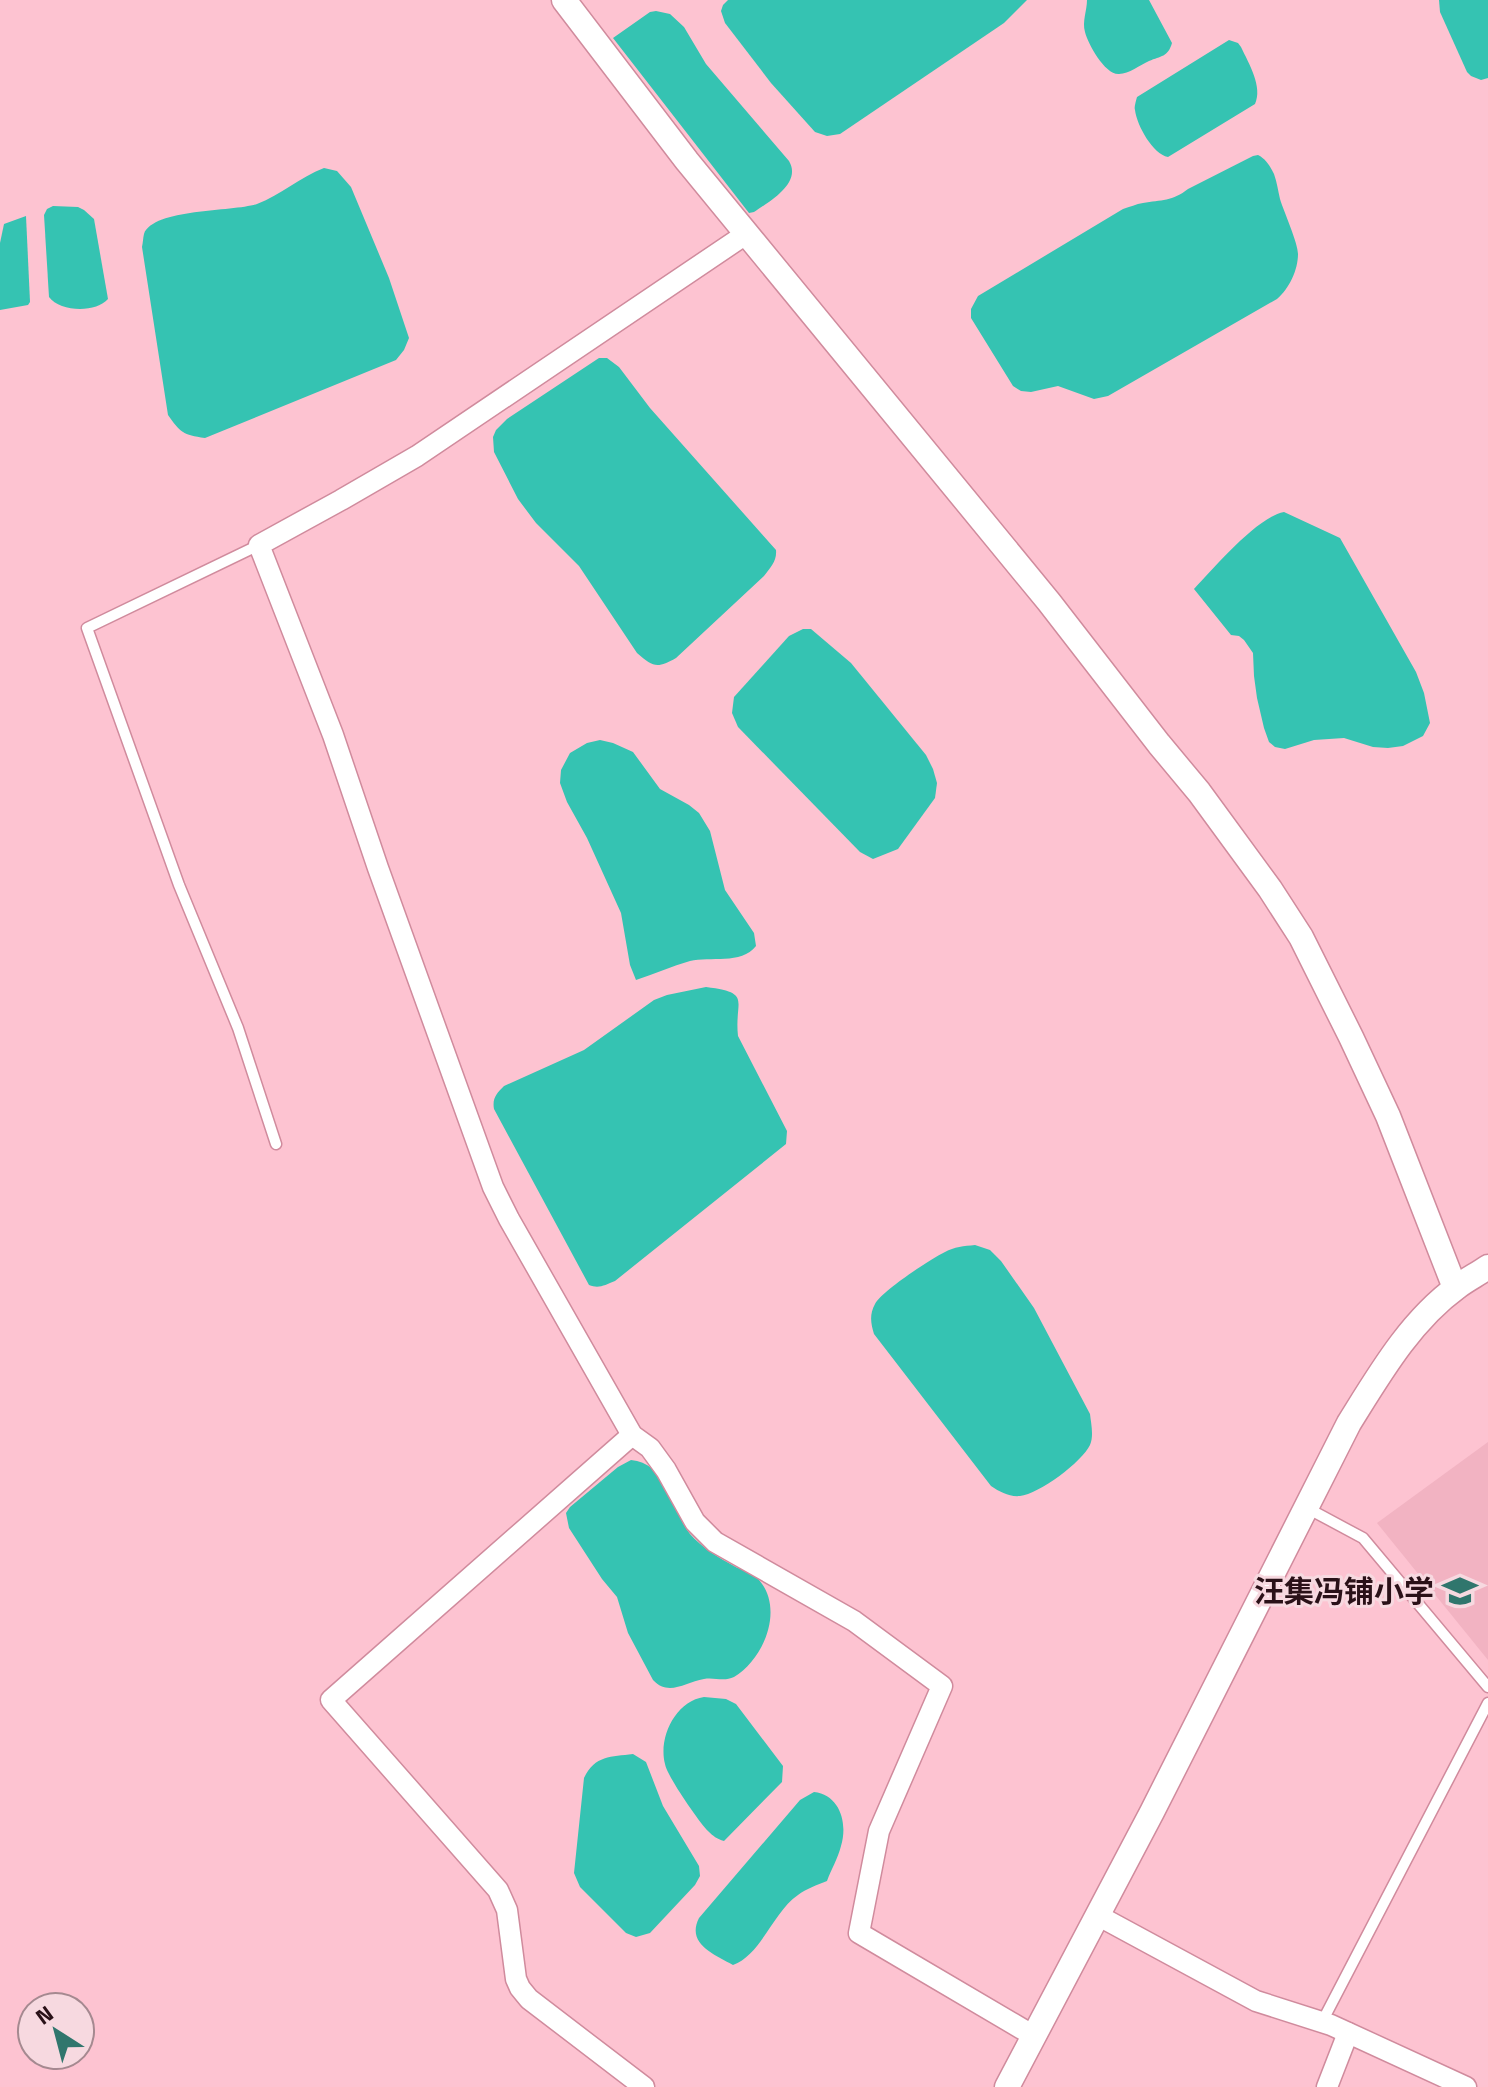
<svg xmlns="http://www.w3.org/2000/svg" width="1488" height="2087" font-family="'Titillium Web','Noto Sans SC',sans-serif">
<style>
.built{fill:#f2b3c2}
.water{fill:#35c3b2}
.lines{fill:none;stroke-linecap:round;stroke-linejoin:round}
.service-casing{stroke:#d08b9d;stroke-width:13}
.minor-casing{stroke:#d08b9d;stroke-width:23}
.tertiary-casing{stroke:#d08b9d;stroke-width:27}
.service{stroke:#fff;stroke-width:10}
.minor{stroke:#fff;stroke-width:20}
.tertiary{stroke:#fff;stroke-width:24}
.labels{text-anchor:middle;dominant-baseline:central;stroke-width:6;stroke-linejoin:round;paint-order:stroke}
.poi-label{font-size:30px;font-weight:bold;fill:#2a1118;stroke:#f7d9e0;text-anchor:end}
</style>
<rect width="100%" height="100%" fill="#fdc3d1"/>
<polygon class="built" points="1488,1442 1488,1660 1377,1523"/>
<g class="water">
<polygon points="728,0 1027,0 1004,23 840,134 827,136 815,132 771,83 725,23 721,11 723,5"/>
<path d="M1087,0H1149L1172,43C1168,57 1161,56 1149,61C1140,65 1129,74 1119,74C1105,75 1088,44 1085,32C1082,21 1087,11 1087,0Z"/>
<polygon points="1439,0 1488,0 1488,78 1481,80 1471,76 1467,72 1440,12"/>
<path d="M656,11L670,14L684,27L706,64L789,161C802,183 770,201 754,212L749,213L613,38L650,12Z"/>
<path d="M1229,40L1238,43L1241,47C1249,64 1263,87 1255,104L1168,157C1153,154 1137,126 1135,110C1134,107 1136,101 1137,97Z"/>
<path d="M1258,155C1266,159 1270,166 1274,174C1277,182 1278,191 1280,199C1284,212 1298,243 1298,254C1298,270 1289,289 1277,299L1108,396L1094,399L1058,386L1031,392L1021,391L1013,386L971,318V309L978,296L1123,209C1130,207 1136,204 1143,203C1161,200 1173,201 1188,189L1253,156Z"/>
<path d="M324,168L337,171L351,187L389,278L409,338L404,350L396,360L205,438C183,435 180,432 168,415L142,247C143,242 143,238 144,234C154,208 234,212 257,204C281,195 300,177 324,168Z"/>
<path d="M53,206L78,207L84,210L94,219L108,299C96,313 60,312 49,297L44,215L47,209Z"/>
<polygon points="26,216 30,302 28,305 0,310 0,243 4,224"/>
<path d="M599,358H607L619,367L650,408L776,550C777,561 771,567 764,576L676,658C657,669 653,667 637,653L579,566L536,523L518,499L494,452L493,437L496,430L507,419Z"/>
<path d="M1284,512L1340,538L1416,672L1424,693L1430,723L1423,736L1403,746L1388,748L1373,747L1344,738L1314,740L1285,749L1275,747L1269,742L1264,728L1257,698L1254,676L1253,653L1244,640L1239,636L1231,635L1194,589C1214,568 1257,517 1284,512Z"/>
<polygon points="803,629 811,629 851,663 926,755 933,769 937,783 935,798 898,849 873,859 860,852 738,727 732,713 734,697 789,636"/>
<path d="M600,740L613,743L633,752L660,789L689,805L699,813L710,831L725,890L754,933L756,946C741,965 710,956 690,961C672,966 654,974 636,980L630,965L621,913L587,838L567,802L560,783L561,770L570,753L587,743Z"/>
<path d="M706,987C753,993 734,1000 738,1036L787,1131L786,1144L615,1281C605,1285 599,1289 589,1285L494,1109C492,1098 497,1093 504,1086L584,1050L654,1000L667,995Z"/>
<path d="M975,1245L990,1250L1001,1261L1034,1308L1090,1414C1091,1423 1094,1436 1090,1445C1082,1462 1039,1494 1020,1496C1009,1497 1000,1492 991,1486L874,1334C871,1324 869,1315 875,1304C882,1291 929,1260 945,1252C954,1247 964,1246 975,1245Z"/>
<path d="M631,1460C669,1464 671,1510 690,1534C701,1547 719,1558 734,1566C741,1570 751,1571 756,1577C786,1605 765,1659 734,1677C724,1682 714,1677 704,1679C685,1682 669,1697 653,1680L628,1633L617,1597L602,1579L569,1528L566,1513L570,1507L618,1467Z"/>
<path d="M704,1697L726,1699L736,1704L783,1766L782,1782L724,1841C717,1839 713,1836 708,1831C699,1822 667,1776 665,1764C658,1737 676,1701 704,1697Z"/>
<path d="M633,1754L646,1762L663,1806L699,1866L700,1876L695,1885L650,1933L636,1937L626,1933L580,1887L574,1873L584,1778C595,1755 611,1757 633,1754Z"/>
<path d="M814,1792C840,1795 848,1823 841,1846C838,1858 831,1870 827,1881C817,1885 806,1889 798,1895C773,1912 761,1955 733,1965C714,1954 686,1944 699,1918L800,1800Z"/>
</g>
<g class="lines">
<g class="service-casing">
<g id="service">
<polyline points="259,545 87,628 179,885 238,1028 276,1144"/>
<polyline points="1307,1508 1363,1538 1488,1687"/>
<polyline points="1322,2022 1488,1703"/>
</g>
</g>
<g class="minor-casing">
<g id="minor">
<polyline points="746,234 417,456 341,500 259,545 333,735 378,868 493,1187 509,1219 632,1435 650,1448 666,1470 695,1522 715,1542 854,1621 942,1686 879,1831 859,1933 1034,2036"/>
<polyline points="632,1435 331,1700 498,1890 507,1910 516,1979 520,1988 529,1999 644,2087"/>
<polyline points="1097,1915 1256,2001 1331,2025 1466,2087"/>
<polyline points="1327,2087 1348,2033"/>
</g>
</g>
<g class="tertiary-casing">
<g id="tertiary">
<polyline points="564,0 687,161 1049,602 1159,744 1199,792 1270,889 1301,937 1351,1037 1388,1116 1455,1288"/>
<path d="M1007,2087L1152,1812L1349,1423C1379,1375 1410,1321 1457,1287C1466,1280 1478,1274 1488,1267"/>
</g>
</g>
<use href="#service" class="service"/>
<use href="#minor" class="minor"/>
<use href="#tertiary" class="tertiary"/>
</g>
<defs>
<g id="school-bare" transform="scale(2.76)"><path d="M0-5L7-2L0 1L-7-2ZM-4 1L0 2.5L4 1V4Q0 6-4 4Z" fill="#30766d" stroke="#f7d9e0" stroke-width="2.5" paint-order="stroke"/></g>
</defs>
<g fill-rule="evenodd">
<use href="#school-bare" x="1460" y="1591"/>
</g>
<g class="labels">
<g class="poi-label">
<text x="1434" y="1591">汪集冯铺小学</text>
</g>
</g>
<g transform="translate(56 2031) rotate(324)"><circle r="38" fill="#f7d9e0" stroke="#a58990" stroke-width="2"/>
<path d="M0-6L14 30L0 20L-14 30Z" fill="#30766d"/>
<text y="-12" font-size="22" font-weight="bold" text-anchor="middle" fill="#2a1118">N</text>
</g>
</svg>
